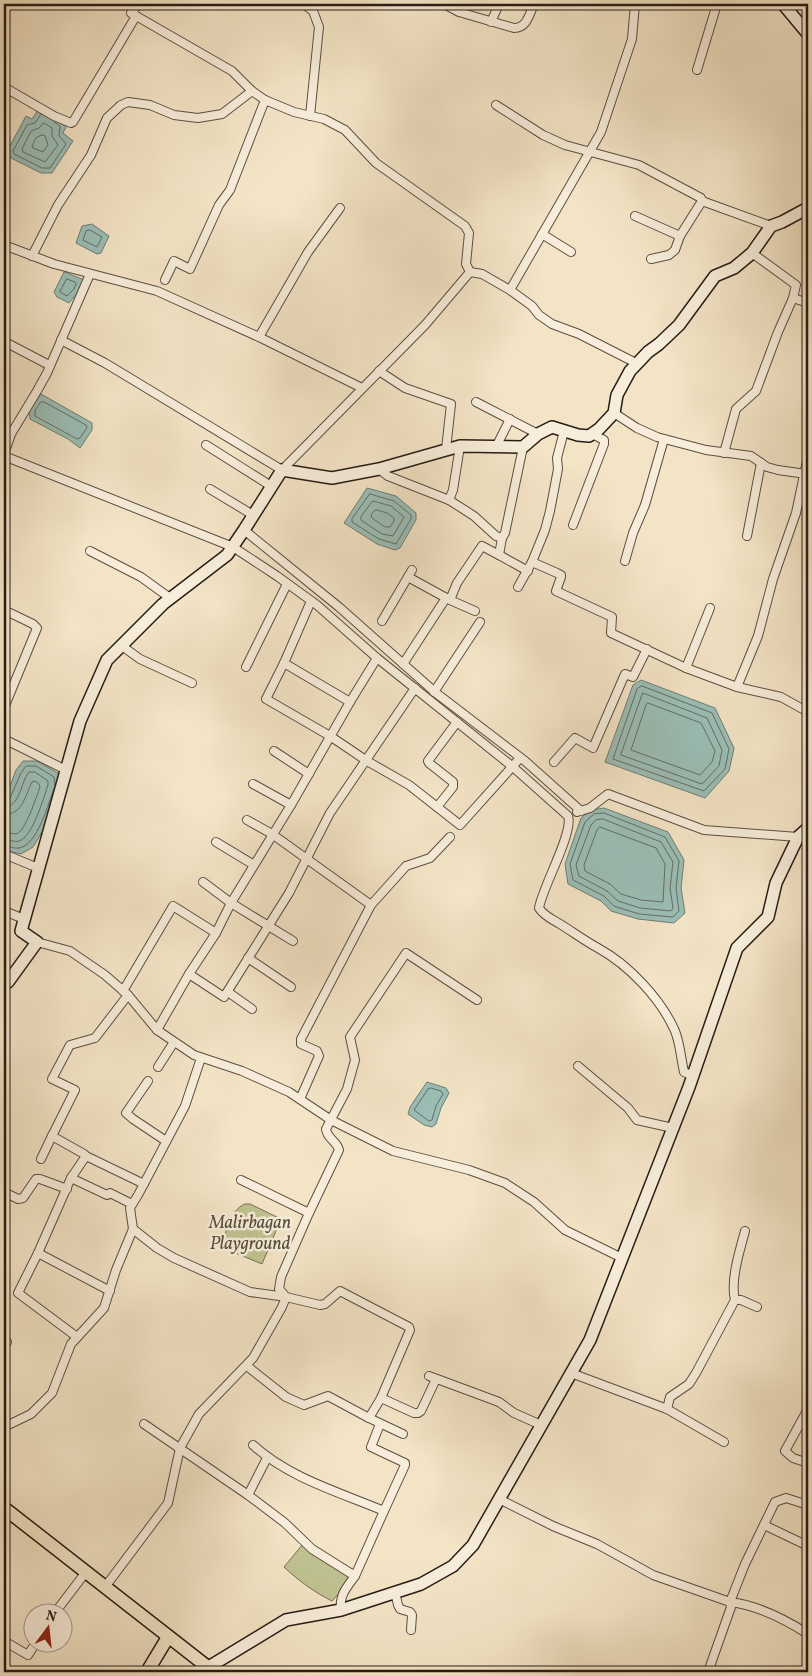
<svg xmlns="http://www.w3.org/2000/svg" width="812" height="1676" font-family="Vollkorn,serif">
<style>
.green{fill:#c0c291;stroke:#746f54}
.water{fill:#9bbeb6;stroke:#6d7d76}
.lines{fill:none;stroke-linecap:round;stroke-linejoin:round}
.shore{stroke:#626d66;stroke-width:1}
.street-casing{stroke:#5b4e42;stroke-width:10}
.secondary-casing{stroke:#281c16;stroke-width:14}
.primary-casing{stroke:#281c16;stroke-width:15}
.street{stroke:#f7edda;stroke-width:8}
.secondary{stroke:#f7edda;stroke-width:11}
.primary{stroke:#f3e4c6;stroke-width:12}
.labels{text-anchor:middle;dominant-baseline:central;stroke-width:5;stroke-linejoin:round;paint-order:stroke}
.park-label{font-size:18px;font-style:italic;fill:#564e3b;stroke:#f7edda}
</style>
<rect width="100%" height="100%" fill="#f3e4c6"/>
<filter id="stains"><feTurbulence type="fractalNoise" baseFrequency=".004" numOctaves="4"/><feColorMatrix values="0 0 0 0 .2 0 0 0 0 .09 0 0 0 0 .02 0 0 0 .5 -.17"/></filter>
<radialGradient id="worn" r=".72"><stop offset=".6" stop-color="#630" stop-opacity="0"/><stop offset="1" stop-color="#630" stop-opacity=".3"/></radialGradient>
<g class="green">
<path d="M245,1204H250L281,1219L262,1264L221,1247C226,1232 230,1210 245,1204Z"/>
<path d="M303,1544L352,1579L332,1601C314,1592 299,1581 284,1567Z"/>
</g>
<g class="water">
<polygon points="38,110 67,125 63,133 73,141 52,173 41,173 5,155 26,116 32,119"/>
<polygon points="92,224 109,236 101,253 97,254 76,243 82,226"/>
<polygon points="64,272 82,279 83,282 79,291 69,303 57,297 54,292"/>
<polygon points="41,394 92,423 92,430 80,448 68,439 30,419 29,410"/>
<polygon points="367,488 396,496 416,513 416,520 400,548 395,550 377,544 344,523"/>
<polygon points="641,680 715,708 734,748 729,771 705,798 605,762 633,685"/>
<polygon points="23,761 37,761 61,775 45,827 33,847 21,854 4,850 4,796 6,797 16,770"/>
<polygon points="604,808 668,832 684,860 681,888 685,913 674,923 638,919 611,911 601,901 568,884 565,864 581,818 591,810"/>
<polygon points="427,1082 446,1088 449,1093 441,1108 436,1124 432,1127 424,1125 408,1114 410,1107"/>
</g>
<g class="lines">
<g class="shore">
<polyline points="41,114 35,123 27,125 13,151 14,154 42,168 50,168 66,144 59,136 60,126 54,122"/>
<polygon points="44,123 52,128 52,136 58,145 45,162 23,152 22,149 31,131 39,128"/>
<polygon points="42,135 45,136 48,145 43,152 33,148 32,146 36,138"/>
<polygon points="90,230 102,237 97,247 83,240 86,231"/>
<polygon points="67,279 75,282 76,284 74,289 67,296 60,292"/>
<polygon points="41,402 44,402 86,425 87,428 80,438 77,439 35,416 35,411"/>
<polygon points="370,494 394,501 411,515 411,519 396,544 379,539 352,522 352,519"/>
<polygon points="373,501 391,506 404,517 393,536 382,534 361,520 361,517"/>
<polygon points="377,510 387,513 394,518 394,521 390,527 385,527 372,518 371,515 374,511"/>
<polygon points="642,686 712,713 729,749 725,769 704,791 613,759 637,689"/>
<polygon points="643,693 707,718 722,750 719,766 702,784 621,755"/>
<polygon points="648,703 701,723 715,751 712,762 700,775 631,750 646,705"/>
<polyline points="4,801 10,798 21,773 26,766 36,766 54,777 55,786"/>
<path d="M4,807C21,806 20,783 29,772H35L48,781V785C44,797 32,838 19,841C15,843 9,839 4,839"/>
<polygon points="604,813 665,837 679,861 676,888 679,911 673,917 639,914 614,906 604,896 573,880 570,864 585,822 594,814"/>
<path d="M4,815C23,814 25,796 32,782L35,781L39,784L40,787C37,795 25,833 16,834C12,834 8,832 4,832"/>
<polygon points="603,819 661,842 673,862 670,888 673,908 671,911 640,908 618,901 607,891 579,876 576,865 591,825 596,820"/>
<polygon points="600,827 656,848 665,864 663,902 641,900 621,894 610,884 585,871 584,865 597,830"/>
<path d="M4,845C8,846 15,849 19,848C37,846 49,802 54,788"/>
<polygon points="431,1088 441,1091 443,1094 436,1106 432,1120 429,1121 414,1110 428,1089"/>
</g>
<g class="street-casing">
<g id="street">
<polyline points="139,4 131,13 232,71 252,91 265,100 294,112 324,119 345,130 376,163 465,226 469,233 466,264 470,272"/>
<polyline points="304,4 313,11 319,27 310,116"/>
<path d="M444,4L459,12L514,28C527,28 529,15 534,4"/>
<polyline points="491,22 499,4"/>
<polyline points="697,70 717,4"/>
<polyline points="4,87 54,116 71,123 73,122 136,16"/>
<polyline points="496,105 543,135 565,145 639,165 701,198 702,201 771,226"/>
<polyline points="635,216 680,236"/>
<polyline points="542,234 571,252"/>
<polyline points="4,245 54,264 157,291 259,337 362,388"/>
<polyline points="32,256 58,205 91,155 107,118 121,105 128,102 150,105 174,115 198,118 222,114 252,91"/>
<polyline points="651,259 669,255 675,250 680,236 702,201"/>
<polyline points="165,280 174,261 190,269 219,205 230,190 265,100"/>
<polyline points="510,290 532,306 539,315 552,324 579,334 636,363"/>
<polyline points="793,298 808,303"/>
<polyline points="259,337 308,252 340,208"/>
<polyline points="61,340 105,363 282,470 425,325 470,272 482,274 510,290 601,132 632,39 635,4"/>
<polyline points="7,343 49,365"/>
<polyline points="379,371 405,388 451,404 446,449"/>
<polyline points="476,402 538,434"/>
<polyline points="614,413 637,428 657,437 706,450 751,456 767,467 778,470 806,474"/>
<polyline points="206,445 271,486"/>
<polyline points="496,447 510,419"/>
<polyline points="724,453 736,409 756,391 778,332 793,298 796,285 752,253"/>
<polyline points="4,454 11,434 37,391 47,373 90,274"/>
<polyline points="4,456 233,547 277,576 317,605 377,658 350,702"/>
<polyline points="379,469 388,476 449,500 474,516 496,536 502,538 505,533 523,447"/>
<polyline points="210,489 253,515"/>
<polyline points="449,500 453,490 460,446"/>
<polyline points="573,525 604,444 604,440 592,434"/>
<polyline points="244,530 339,607 436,693 525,761 581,811"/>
<polyline points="747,536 761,463"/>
<polyline points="90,551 141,577 170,598"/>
<polyline points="499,555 528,571"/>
<polyline points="625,561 633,533 645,505 664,439"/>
<polyline points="532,562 545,530 550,511 558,469 557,458 564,431"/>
<polyline points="408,577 450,600 475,611"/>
<polyline points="518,587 532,562 557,573 561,575 561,577 556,591 612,617 611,633 686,668 737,687 781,697 808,712"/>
<polyline points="450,600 457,583 482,546 499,555 502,538"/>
<polyline points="4,610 33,624 37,628 4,708"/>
<polyline points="382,621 412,570"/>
<polyline points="122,646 140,659 192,683"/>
<path d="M377,658L513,767L568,816C574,832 542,888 539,908C544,916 552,919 560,924C573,932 585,941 598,948C629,965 661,999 675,1031C680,1043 681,1059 684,1072L693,1076"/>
<polyline points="284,663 311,601"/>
<polyline points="403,664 446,598"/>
<polyline points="246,667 287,584"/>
<polyline points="686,668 710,608"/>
<polyline points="737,687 758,636 773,579 796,513 808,456"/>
<polyline points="434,692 480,622"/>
<polyline points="4,739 66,770"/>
<polyline points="274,751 309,774"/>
<polyline points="554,762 575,738 593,748 625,674 633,677 647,649"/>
<polyline points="253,784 291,805"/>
<polyline points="437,807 453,787 453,782 429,763 428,761 457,722"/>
<polyline points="577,812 590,808 608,794 704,830 798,837"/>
<polyline points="247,820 272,834 371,905"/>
<polyline points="216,842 254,865"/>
<polyline points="4,854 38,868"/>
<polyline points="203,882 231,903 293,941"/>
<polyline points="4,911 24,919"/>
<polyline points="37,942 70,951 105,975 128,995 157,1030 194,1055 242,1071 289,1092 331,1120 393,1151 469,1170 505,1183 534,1202 565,1230 622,1258"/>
<polyline points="248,958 291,987"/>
<polyline points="189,974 224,997 289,893 330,813 415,688"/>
<polyline points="123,991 173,906 216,933"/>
<polyline points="228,992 252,1009"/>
<polyline points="128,995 95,1038 70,1045 52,1079 75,1090 52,1136 84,1154 86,1156 144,1184"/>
<polyline points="157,1030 189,974 216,933 231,903 291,805 350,702 284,663 266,699 330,736 367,761 409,785 460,825 520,758"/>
<polyline points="578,1066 628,1108 637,1120 673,1128"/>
<polyline points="158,1067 174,1042"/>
<polyline points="148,1081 126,1113 133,1119 166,1141"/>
<polyline points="300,1099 319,1056 317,1051 301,1044 301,1039 371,905 406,866 430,858 450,837"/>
<polyline points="41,1159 52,1136"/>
<polyline points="71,1178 107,1195 110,1193 132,1204"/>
<polyline points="241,1180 309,1213"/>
<polyline points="4,1192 18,1199 23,1198 36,1179 40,1179 67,1189"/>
<polyline points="133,1229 157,1248 174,1258 250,1292 286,1297 320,1305 325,1304 340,1291 409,1327 410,1330 381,1398 369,1418"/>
<path d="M745,1231C740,1250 730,1280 735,1300H741L757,1307"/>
<polyline points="38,1253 110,1291"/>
<polyline points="77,1337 18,1293 38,1253 71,1178 86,1156"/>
<polyline points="4,1346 7,1342"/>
<polyline points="247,1366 286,1397 304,1405 328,1396 369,1418 403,1434"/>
<polyline points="571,1373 667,1409 724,1442"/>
<polyline points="429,1376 499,1402 514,1413 541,1425"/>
<polyline points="381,1398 414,1413 418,1413 421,1411 436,1379"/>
<polyline points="667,1409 670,1397 689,1384 696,1373 735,1300"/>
<polyline points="808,1409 785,1451 793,1458 808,1463"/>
<path d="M144,1424L248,1495L285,1523L312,1549L355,1576L384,1511C339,1492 289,1478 253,1445"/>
<polyline points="380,1424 371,1447 405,1463 405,1465 384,1511"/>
<polyline points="4,1427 31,1414 52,1393 71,1344 104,1308 116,1270 133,1229 130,1208 138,1195 185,1106 201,1058"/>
<polyline points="248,1495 267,1458"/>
<polyline points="499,1499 553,1526 597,1544 653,1575 730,1602 731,1607 708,1672"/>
<path d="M808,1505L786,1498L775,1502L745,1564L730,1602C756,1605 786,1620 808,1634"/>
<polyline points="764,1525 808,1546"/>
<path d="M105,1587L168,1503L180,1448L199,1414L253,1358L282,1307L286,1297L279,1289L281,1277L309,1213L339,1150C337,1141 327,1139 326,1129L347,1089L355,1060L350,1037L406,953L477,1000"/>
<polyline points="395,1592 398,1605 400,1609 410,1612 412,1615 411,1630"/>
<path d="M341,1610C339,1595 347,1587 355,1576"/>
<polyline points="54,1614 86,1572"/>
<polyline points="4,1641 28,1655 35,1644"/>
</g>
</g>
<g class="secondary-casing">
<g id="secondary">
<polyline points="783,4 808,34"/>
<polyline points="4,984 8,982 37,942 21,931 80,721 107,660 163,604 227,555 244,530 282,470 332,478 379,469 460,446 523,447 538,434 552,427 578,435 589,436 599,429 614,413 617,395 630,371 648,352 659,344 679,325 715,276 734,268 752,253 771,226 782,222 808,208"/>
<polyline points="207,1668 286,1620 341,1610 421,1584 453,1566 473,1545 590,1340 689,1087 737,948 768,917 776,883 798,837 808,828"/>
</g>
</g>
<g class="primary-casing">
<g id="primary">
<polyline points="4,1508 214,1672"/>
<polyline points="147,1672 168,1637"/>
</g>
</g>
<use href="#street" class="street"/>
<use href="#secondary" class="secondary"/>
<use href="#primary" class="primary"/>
</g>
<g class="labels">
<g class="park-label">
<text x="250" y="1223">Malirbagan<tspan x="250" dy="21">Playground</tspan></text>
</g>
</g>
<rect width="812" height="1676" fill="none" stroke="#f3e4c6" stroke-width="20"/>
<rect x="5" y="5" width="802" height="1666" fill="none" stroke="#281c16" stroke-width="2.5"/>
<rect x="10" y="10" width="792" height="1656" fill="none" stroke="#281c16"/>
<g transform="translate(48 1628) rotate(15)"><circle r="24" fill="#f7edda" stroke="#a4998c"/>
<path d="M0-4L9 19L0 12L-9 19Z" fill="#8f2418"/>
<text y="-8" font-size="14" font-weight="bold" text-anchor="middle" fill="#281c16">N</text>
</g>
<rect width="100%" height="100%" filter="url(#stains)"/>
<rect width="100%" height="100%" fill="url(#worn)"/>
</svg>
